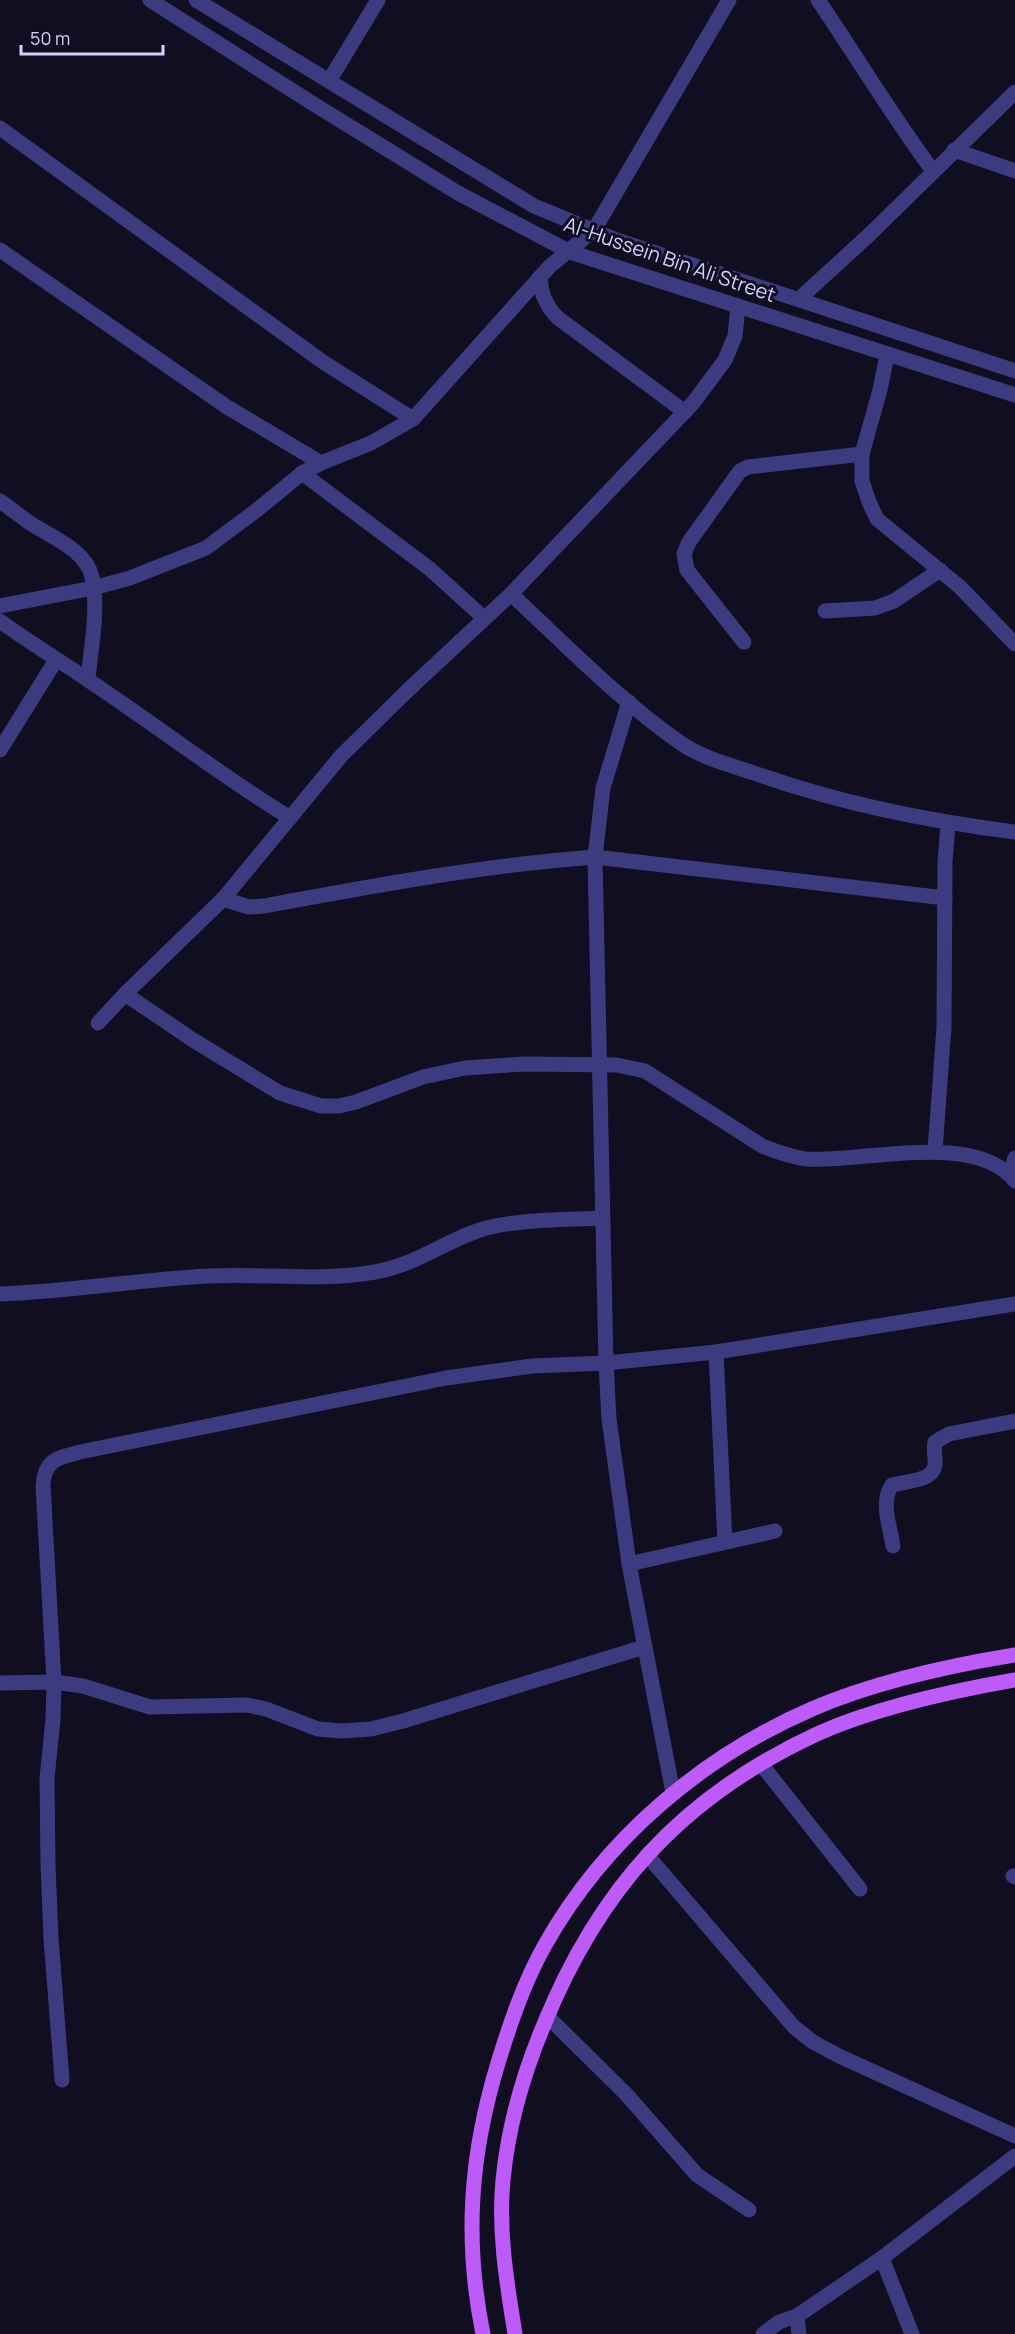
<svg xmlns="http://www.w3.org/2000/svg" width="1015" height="2334" font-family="Manrope,sans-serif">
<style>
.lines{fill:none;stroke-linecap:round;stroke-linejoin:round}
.minor{stroke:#3d3b7f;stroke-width:15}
.major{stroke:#bd5bf9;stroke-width:15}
.labels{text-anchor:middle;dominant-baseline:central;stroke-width:6;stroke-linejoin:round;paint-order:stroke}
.street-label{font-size:20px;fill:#d5d0fd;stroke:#110e21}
</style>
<rect width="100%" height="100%" fill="#110e21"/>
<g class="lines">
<g class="minor">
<polyline points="150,0 312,103 458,193 570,252 1015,395"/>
<polyline points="196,0 534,206 614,239 1015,371"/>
<path d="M818,0C857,57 892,116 933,171"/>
<polyline points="329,81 378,0"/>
<polyline points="0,128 323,362 413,419"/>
<polyline points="954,150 1015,171"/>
<polyline points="0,250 227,407 321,463"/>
<path d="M540,277C541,294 546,306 558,318L685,412"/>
<polyline points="799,299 869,235 1015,92"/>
<polyline points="887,355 880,390 862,454 862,481 869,502 877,519 960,587 1015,644"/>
<polyline points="302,473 430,569 484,618"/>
<path d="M0,501C10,508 20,516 30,523C51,537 86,550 92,577C99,609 91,647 88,679"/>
<path d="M511,594C566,645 620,701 682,744C703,758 730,765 754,773C838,803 926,821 1015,832"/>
<polyline points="0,606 93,588 130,578 206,548 257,510 302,473 321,463 371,443 413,419 550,266 594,230 729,0"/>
<polyline points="825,611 875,608 894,601 940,570"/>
<path d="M0,621C29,642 59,660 88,680C156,725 220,775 290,818"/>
<polyline points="744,642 687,570 684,554 689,542 740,471 748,467 862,454"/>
<polyline points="629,702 603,788 595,857 606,1363 609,1419 629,1564 673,1793"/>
<polyline points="0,750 56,660"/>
<path d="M223,899L249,907L264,906C372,886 486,865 595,857L945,898"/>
<path d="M125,994L193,1040L280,1093L321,1106H339L356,1102L423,1077L465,1068L524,1064L617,1065L645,1071L762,1146C777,1152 790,1157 806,1159C863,1163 974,1130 1015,1181"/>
<polyline points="98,1023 125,994 223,899 341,756 407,691 511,594 693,403 725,360 735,336 738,306"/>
<polyline points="935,1151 944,1027 945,862 948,824"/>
<polyline points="1010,1174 1015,1158"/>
<path d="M0,1294C70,1291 138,1280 208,1276C264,1273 319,1282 375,1272C416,1265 443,1242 480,1230C514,1219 565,1220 601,1218"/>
<polyline points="716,1352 725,1542"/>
<path d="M893,1546C890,1526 880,1502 892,1485C905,1481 931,1482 935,1466C936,1459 933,1450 935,1442L949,1434L1015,1421"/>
<polyline points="629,1564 775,1531"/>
<polyline points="0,1683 54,1682 83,1686 150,1707 247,1705 266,1709 318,1729 341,1731 371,1729 403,1721 644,1647"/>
<polyline points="761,1764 860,1889"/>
<polyline points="647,1855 794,2027 813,2042 839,2056 1015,2136"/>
<polyline points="1013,1876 1015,1877"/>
<polyline points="547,2016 626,2094 697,2175 749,2210"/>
<path d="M62,2080L51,1938L48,1865L47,1778L53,1720L54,1682L43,1485C45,1459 58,1458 80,1452L446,1378L532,1366L606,1363L716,1352L1015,1304"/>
<polyline points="882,2258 912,2334"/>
<polyline points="797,2316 799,2334"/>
<polyline points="763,2334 779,2322 797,2316 882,2258 1015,2156"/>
</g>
<g class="major">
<path d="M483,2334C464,2240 470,2155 498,2063C510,2024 524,1982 545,1945C604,1840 701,1757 812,1709C875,1682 947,1666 1015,1655"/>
<path d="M515,2334C507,2284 498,2232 503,2180C508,2128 523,2075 543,2027C598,1890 681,1797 817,1734C875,1708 952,1691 1015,1680"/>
</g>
</g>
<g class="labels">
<g class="street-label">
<text transform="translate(670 259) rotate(19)">Al-Hussein Bin Ali Street</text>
</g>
</g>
<path d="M21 45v9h142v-9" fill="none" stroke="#d5d0fd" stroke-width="3"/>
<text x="30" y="45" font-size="18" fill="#d5d0fd" stroke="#110e21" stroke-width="4.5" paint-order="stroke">50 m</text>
</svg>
